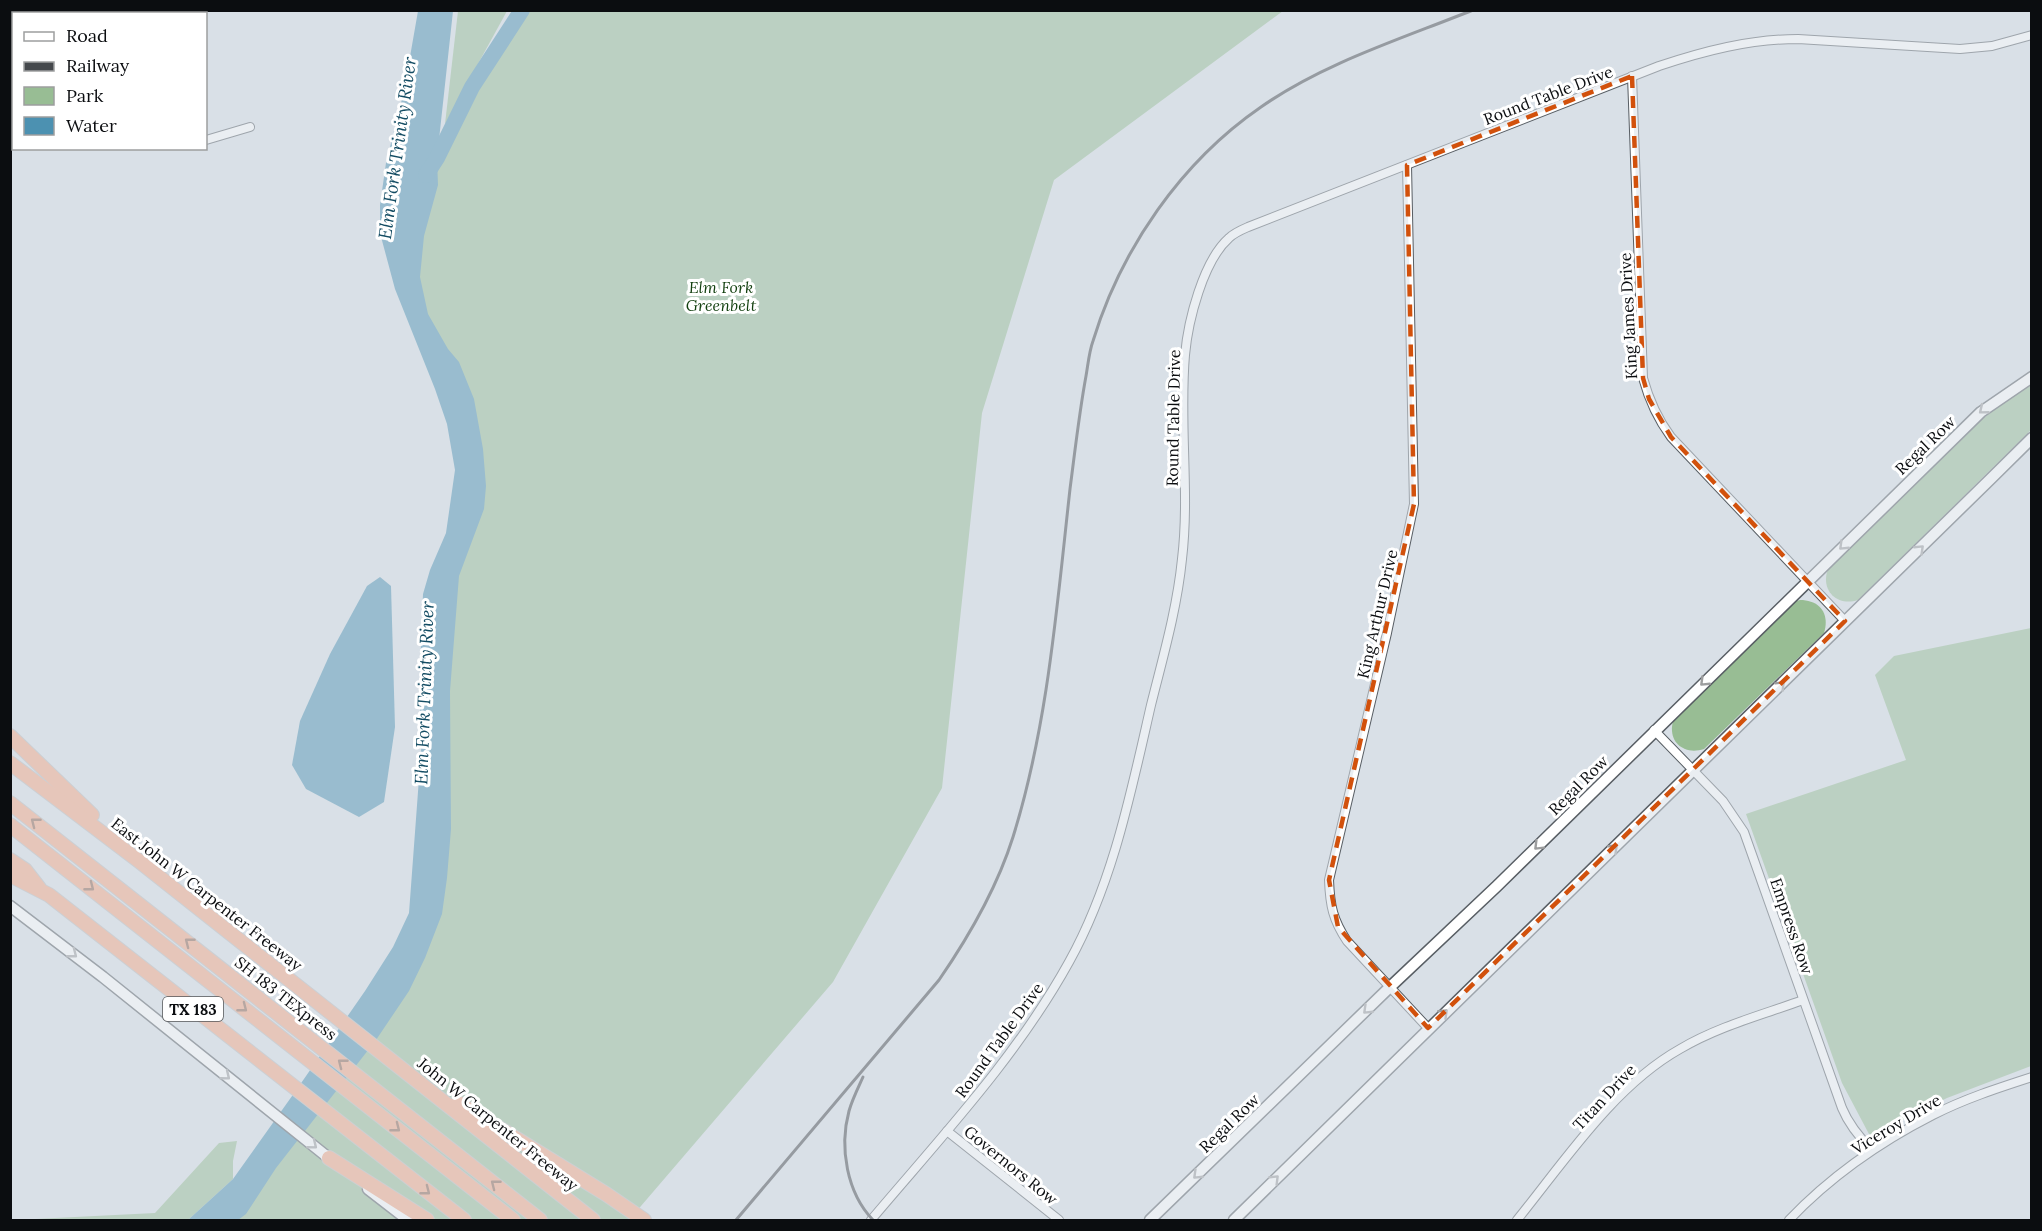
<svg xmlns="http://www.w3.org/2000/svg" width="2042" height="1231" font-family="Lora,serif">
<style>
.green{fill:#98bd94}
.water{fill:#4c91b1}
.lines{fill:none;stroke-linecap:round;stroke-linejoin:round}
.river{stroke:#4c91b1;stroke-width:16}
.street-casing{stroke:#585e64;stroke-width:10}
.secondary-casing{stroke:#585e64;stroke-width:13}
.highway-casing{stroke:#bbbbbc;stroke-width:16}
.street{stroke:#fff;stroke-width:8}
.secondary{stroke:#fff;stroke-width:10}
.highway{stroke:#f7a783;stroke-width:14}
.rail{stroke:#45484c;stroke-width:3}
.oneway{stroke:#9d9e9f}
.oneway2{stroke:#8d624f}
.marked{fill:none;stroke:#d2510c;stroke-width:4.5;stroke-dasharray:12 8;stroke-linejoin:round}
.labels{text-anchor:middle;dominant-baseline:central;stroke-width:6;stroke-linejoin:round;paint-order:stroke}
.shield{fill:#fff;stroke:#545658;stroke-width:1.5}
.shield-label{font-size:15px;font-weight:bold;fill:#0b0d10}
.street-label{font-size:16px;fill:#0b0d10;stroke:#fff}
.park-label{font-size:16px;font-style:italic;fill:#113f0e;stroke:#fff}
.water-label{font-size:18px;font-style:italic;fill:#134c63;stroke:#fff}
</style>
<rect width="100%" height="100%" fill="#d9e0e7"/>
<g class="green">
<polygon points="458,11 507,11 445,124"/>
<polygon points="522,11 1283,11 1054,180 982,413 942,788 833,982 629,1220 220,1220 284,1141 436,876 447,597 472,498 402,257 407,203 437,158 472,87"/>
<path d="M2031,385V430L1858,600C1837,607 1820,590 1828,569L1969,430L1996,408Z"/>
<path d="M1800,600C1820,600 1830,614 1824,633L1704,749C1682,756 1666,740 1674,718L1793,602Z"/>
<polygon points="2031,628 2031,1066 1947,1098 1870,1136 1842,1083 1746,814 1906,760 1875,675 1894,656"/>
<polygon points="237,1141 233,1161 233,1179 188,1220 15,1220 155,1213 219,1143"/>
</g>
<g class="water">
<polygon points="418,11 453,11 437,158 438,185 424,236 420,277 428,314 448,349 459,362 474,399 483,449 486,486 484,509 459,576 450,691 451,829 447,878 442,914 425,958 409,991 376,1040 276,1168 246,1214 238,1220 188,1220 233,1179 297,1089 365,991 393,947 409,913 422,738 419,695 423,594 430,570 446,533 455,470 447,424 435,389 395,289 380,233 380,205 386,163 404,91"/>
<polygon points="380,577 391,586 395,727 384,802 359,817 306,789 292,765 300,721 330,654 367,586"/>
</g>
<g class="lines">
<polyline class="river" points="426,175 437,158 472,87 522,10"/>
<g class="street-casing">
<g id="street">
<path d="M1632,76L1643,378C1649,400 1657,418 1671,437L1845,621"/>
<polyline points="206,140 250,127"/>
<polyline points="10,143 14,143"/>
<path d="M1407,165L1414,504L1387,633L1329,880C1330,906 1333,920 1347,941L1428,1028"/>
<path d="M1654,730L1723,801L1744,832L1842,1108C1849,1125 1859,1137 1872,1150"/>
<polyline points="947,1131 1059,1220"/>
<path d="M871,1220C941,1137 1016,1058 1069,962C1113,883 1131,792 1151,705C1163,657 1177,609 1182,559C1190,492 1179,423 1185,355C1188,321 1203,261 1229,238C1234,233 1241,230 1248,227L1659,66C1704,51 1750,39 1798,39L1960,49L1992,46L2032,35"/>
<path d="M1517,1220C1564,1162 1614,1086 1680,1049C1719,1026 1762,1015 1803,1000"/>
<path d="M1789,1220C1829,1178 1880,1142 1933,1115C1964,1099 1998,1088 2032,1077"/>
</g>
</g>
<g class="secondary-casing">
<g id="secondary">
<polyline points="10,906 103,977 335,1163"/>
<polyline points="368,1189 408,1220"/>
<polyline points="1150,1220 1390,987 1497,886 1981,412 2032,377"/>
<path d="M1234,1220C1498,958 1767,700 2032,438"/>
</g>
</g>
<g class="highway-casing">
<g id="highway">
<polyline points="10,736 92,815"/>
<polyline points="10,763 139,861 593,1220"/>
<polyline points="10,803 540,1220"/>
<polyline points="10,825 513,1220"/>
<polyline points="10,860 25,870 39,888"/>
<polyline points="10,875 49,895 464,1220"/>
<polyline points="458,1103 606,1194 644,1220"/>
<polyline points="329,1158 427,1220"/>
</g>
</g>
<use href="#street" class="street"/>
<use href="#secondary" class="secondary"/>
<use href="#highway" class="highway"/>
<g class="rail">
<path d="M863,1077C858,1088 852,1100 849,1111C839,1148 847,1193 873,1220"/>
<path d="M736,1220L939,980C970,935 997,888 1013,837C1048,725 1057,605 1070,489C1075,451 1079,414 1086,376C1088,365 1089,352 1093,341C1121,249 1181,162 1261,107C1324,63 1401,39 1473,10"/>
</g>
</g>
<defs><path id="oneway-chevron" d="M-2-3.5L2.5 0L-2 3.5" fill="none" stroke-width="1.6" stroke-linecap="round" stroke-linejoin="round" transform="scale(1.5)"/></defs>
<g class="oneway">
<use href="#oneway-chevron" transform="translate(1983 410) rotate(141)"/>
<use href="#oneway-chevron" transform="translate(1843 546) rotate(136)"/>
<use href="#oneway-chevron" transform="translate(1920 549) rotate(-44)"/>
<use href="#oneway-chevron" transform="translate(1704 682) rotate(136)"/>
<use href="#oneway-chevron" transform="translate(1781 685) rotate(-45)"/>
<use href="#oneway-chevron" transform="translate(1538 846) rotate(135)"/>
<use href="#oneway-chevron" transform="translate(1614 848) rotate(-44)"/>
<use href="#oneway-chevron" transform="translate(73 954) rotate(38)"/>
<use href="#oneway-chevron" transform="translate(1367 1010) rotate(136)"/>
<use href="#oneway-chevron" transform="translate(1444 1013) rotate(-44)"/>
<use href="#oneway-chevron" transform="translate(226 1076) rotate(39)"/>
<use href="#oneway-chevron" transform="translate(313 1145) rotate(39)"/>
<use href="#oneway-chevron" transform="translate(1197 1175) rotate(136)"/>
<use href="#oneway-chevron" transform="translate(1275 1179) rotate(-45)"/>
</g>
<g class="oneway2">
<use href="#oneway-chevron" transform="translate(35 822) rotate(-142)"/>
<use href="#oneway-chevron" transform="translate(90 887) rotate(38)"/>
<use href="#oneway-chevron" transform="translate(189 942) rotate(-142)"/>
<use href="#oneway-chevron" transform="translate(243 1008) rotate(38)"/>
<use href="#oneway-chevron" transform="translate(342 1063) rotate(-142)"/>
<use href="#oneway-chevron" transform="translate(396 1128) rotate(38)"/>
<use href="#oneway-chevron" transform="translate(495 1184) rotate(-142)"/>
<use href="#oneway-chevron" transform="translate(426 1191) rotate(38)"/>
</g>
<path d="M0 0H2042V1231H0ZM1632,76L1643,378L1649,399L1671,437L1845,621L1428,1028L1338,927L1329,880L1414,504L1407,165Z" fill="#d9e0e7" fill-opacity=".55" fill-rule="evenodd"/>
<path class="marked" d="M1632,76L1643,378L1649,399L1671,437L1845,621L1428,1028L1338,927L1329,880L1414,504L1407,165Z"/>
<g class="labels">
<rect class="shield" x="163" y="997" width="60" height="24" rx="4.5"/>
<g class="shield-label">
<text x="193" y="1009">TX 183</text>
</g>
<g class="street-label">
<text transform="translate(1548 95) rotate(-21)">Round Table Drive</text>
<text transform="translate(1628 316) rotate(-93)">King James Drive</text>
<text transform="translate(1173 418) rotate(-89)">Round Table Drive</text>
<text transform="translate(1925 445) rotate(-44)">Regal Row</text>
<text transform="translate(1377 614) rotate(-77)">King Arthur Drive</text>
<text transform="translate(1578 785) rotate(-45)">Regal Row</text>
<text transform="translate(207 894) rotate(38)">East John W Carpenter Freeway</text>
<text transform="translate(1792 926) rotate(71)">Empress Row</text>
<text transform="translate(286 998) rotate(38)">SH 183 TEXpress</text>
<text transform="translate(999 1040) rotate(-54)">Round Table Drive</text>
<text transform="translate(1604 1097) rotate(-47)">Titan Drive</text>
<text transform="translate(1229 1123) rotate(-44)">Regal Row</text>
<text transform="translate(498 1124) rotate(39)">John W Carpenter Freeway</text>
<text transform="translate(1896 1124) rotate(-31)">Viceroy Drive</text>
<text transform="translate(1011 1165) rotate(39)">Governors Row</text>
</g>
<g class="park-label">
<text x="721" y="287">Elm Fork<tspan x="721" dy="18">Greenbelt</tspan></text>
</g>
<g class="water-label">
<text transform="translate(397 148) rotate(-82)">Elm Fork Trinity River</text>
<text transform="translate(424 693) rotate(-88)">Elm Fork Trinity River</text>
</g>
</g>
<rect width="2042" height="1231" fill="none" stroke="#0b0d10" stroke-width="24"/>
<rect x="12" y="12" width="195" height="138" fill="#ffffff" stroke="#9d9e9f" stroke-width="1.5"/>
<rect x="24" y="32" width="30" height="9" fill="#ffffff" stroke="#9d9e9f" stroke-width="1.5"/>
<text x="66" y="42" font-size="18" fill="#0b0d10">Road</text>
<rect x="24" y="62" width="30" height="9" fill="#45484c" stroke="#9d9e9f" stroke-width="1.5"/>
<text x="66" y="72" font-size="18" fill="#0b0d10">Railway</text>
<rect x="24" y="87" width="30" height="18" fill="#98bd94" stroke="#9d9e9f" stroke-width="1.5"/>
<text x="66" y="102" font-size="18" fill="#0b0d10">Park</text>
<rect x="24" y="117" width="30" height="18" fill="#4c91b1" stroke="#9d9e9f" stroke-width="1.5"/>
<text x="66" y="132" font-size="18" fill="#0b0d10">Water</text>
</svg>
